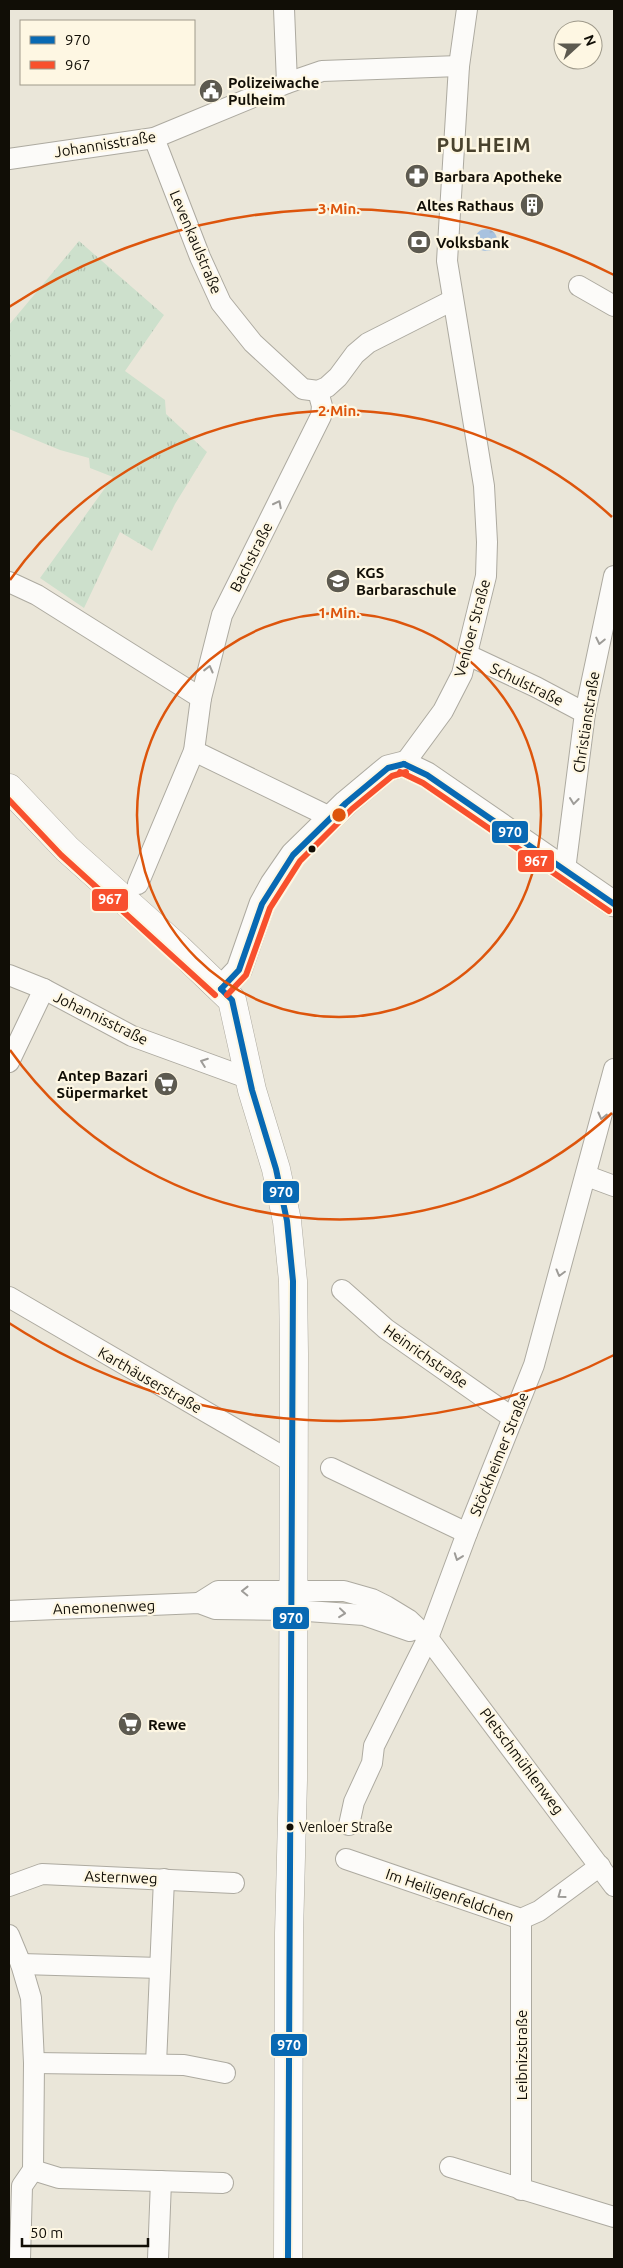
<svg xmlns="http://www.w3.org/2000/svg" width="623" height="2268" font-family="Ubuntu,sans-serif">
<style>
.grass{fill:url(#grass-tufts)}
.water{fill:url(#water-ripples)}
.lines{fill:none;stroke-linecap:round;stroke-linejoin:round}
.minor-casing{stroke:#adaaa0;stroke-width:22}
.tertiary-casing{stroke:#adaaa0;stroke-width:27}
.secondary-casing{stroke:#adaaa0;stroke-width:29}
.minor{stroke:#fcfbf9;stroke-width:20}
.tertiary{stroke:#fcfbf9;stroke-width:25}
.secondary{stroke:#fcfbf9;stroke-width:28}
.bus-1-casing{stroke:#fef7e3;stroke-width:10}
.bus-2-casing{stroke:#fef7e3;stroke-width:10}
.bus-1{stroke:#0869b3;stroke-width:6}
.bus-2{stroke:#f8502d;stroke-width:6}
.oneway{stroke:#9e9c98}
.ring{fill:none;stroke:#dd550c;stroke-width:2.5}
.bus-dot{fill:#110e06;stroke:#fef7e3;stroke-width:2}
.labels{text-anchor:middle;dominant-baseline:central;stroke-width:4.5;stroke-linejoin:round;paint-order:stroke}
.bus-label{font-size:14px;fill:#110e06;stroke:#fef7e3;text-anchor:start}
.poi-label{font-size:15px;font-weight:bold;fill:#110e06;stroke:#fef7e3;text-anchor:start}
.street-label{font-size:15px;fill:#110e06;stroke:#fef7e3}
.district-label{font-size:20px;font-weight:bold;letter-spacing:1px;fill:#49422e;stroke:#fef7e3}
.centre{fill:#dd550c;stroke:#fef7e3;stroke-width:2.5}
.ring-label{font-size:15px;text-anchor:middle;font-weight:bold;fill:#dd550c;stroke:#fef7e3;stroke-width:4.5;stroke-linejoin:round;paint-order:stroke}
.line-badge{stroke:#fef7e3;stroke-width:2}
.badge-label{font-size:14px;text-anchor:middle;font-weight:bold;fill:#fff}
</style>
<defs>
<pattern id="grass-tufts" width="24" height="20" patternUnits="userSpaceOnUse" patternTransform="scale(1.25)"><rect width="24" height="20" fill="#cde0cc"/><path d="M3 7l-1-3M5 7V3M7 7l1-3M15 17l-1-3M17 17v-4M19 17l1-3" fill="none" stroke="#afbfae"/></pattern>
<pattern id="water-ripples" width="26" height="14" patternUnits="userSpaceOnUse" patternTransform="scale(1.25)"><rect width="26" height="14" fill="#a8c2df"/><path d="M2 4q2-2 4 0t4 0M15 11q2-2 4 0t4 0" fill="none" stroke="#90a6be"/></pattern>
</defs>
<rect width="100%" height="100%" fill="#eae6d9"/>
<polygon class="grass" points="79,241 164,315 125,371 165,400 166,414 207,452 175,504 152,551 120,532 84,608 40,578 113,477 90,468 89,458 60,450 9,429 9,325"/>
<circle class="water" cx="486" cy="240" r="11"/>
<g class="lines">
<g class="minor-casing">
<g id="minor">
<polyline points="284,9 287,83"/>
<polyline points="154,138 200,257 221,303 253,343 303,389 318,391 327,387 338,377 355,354 368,343 453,300"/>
<polyline points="9,159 154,138 287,83 322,71 459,66"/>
<polyline points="579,286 614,306"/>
<polyline points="9,582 37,595 201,698"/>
<polyline points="468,655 536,687 585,713"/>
<polyline points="194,751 330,817"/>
<polyline points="404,764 443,711 462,674 486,576 487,542 484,486 447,261 459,66 467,9"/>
<polyline points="565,870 585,713 614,576"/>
<polyline points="138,884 194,751 201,698 222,615 321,416 322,406 318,391"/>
<polyline points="9,975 44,989 132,1036 250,1079"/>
<polyline points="9,1062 44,989"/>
<polyline points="587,1176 614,1186"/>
<polyline points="342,1290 386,1329 513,1418"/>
<polyline points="9,1297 292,1462"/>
<polyline points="331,1468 467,1533"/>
<polyline points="199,1603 218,1591 344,1591 372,1599 386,1606 409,1620 428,1638 614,1886"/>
<polyline points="9,1611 199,1603 215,1609 293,1610 364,1615 410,1631"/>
<polyline points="349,1825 354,1802 372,1763 374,1746 428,1638 467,1533 534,1365 614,1069"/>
<polyline points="346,1859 521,1919 539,1911 600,1866"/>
<polyline points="9,1886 42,1874 234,1883"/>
<polyline points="9,1935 21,1964 31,1998 34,2063 33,2170 22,2186 20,2259"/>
<polyline points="21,1964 160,1968"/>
<polyline points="34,2063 184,2065 225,2073"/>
<polyline points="156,2064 164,1879"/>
<polyline points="450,2167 614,2217"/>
<polyline points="33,2170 59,2178 223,2183"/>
<polyline points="521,2190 521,1919"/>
<polyline points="158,2259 161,2181"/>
</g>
</g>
<g class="tertiary-casing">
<polyline id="tertiary" points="221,989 239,970 262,904 273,884 293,855 346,803 388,768 404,764 427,775 614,904"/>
</g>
<g class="secondary-casing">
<polyline id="secondary" points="9,788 67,849 178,948 232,1000 252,1090 276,1169 287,1221 293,1281 294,1354 293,1780 289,1933 288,2259"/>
</g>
<use href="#minor" class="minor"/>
<use href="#tertiary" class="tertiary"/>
<use href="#secondary" class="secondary"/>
<g class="bus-1-casing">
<g id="bus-1">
<polyline points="404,764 427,775 614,904"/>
<polyline points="221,989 232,1000 252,1090 276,1169 287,1221 293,1281 288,2259"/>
<polyline points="221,989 239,970 262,904 293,855 346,803 388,768 404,764"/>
</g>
</g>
<g class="bus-2-casing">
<g id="bus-2">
<polyline points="400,772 423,783 609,911"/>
<polyline points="9,800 61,855 215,995"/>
<polyline points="227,995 246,975 270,908 300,861 352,809 392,776 406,772"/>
</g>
</g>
<use href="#bus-1" class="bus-1"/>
<use href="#bus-2" class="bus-2"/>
</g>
<defs><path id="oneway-chevron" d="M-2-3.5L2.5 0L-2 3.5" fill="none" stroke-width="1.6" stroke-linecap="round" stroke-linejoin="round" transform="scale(1.25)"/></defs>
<g class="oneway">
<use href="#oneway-chevron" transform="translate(278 504) rotate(-63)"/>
<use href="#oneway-chevron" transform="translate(600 641) rotate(102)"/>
<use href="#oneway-chevron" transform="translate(209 669) rotate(-76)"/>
<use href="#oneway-chevron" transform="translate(574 801) rotate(97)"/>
<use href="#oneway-chevron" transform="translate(204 1062) rotate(-160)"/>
<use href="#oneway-chevron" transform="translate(602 1116) rotate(104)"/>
<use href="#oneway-chevron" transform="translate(560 1273) rotate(105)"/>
<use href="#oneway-chevron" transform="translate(458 1557) rotate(110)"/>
<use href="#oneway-chevron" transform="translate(245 1591) rotate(-179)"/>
<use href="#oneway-chevron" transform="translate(342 1613) rotate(6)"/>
<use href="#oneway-chevron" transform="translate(561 1895) rotate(144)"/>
</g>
<g class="ring">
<circle cx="339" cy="815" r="202"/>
<path d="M612 1113A404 404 0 0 1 10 1050M10 580A404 404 0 0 1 612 517"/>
<path d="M614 1355A606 606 0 0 1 9 1323M9 307A606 606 0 0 1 614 275"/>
</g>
<defs>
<g id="civic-disc" transform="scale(1.25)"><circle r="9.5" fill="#5d5a50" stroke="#fef7e3"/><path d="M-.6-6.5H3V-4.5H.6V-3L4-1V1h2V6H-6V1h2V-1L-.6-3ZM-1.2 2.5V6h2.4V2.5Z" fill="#fff"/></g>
<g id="pharmacy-disc" transform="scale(1.25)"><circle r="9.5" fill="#5d5a50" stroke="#fef7e3"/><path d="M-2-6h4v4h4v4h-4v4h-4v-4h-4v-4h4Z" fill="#fff"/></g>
<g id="building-disc" transform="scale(1.25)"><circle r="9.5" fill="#5d5a50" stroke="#fef7e3"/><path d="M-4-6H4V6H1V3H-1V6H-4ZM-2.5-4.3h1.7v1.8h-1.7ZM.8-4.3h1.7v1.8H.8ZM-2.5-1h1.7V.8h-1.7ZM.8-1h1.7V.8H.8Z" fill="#fff"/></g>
<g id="bank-disc" transform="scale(1.25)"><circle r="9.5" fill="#5d5a50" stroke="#fef7e3"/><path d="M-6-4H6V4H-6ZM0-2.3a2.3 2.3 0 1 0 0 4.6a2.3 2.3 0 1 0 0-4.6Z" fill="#fff"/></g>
<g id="school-disc" transform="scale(1.25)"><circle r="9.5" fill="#5d5a50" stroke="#fef7e3"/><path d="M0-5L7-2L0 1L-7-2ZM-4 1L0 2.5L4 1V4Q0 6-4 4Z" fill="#fff"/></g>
<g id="supermarket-disc" transform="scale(1.25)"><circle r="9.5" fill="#5d5a50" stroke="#fef7e3"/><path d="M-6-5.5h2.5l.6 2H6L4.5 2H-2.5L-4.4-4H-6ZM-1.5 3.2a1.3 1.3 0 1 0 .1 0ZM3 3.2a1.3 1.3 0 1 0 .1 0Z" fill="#fff"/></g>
</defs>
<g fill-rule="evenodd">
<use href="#civic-disc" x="211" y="91"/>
<use href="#pharmacy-disc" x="417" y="176"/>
<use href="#building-disc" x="532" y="205"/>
<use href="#bank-disc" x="419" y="242"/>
<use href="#school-disc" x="338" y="581"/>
<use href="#supermarket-disc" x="166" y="1084"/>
<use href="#supermarket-disc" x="130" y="1724"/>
</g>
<g class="bus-dot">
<circle cx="312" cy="849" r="4.5"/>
<circle cx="290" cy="1827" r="4.5"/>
</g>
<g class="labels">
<g class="bus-label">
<text x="299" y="1827">Venloer Straße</text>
</g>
<g class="poi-label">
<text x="228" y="82">Polizeiwache<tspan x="228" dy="17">Pulheim</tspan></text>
<text x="434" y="176">Barbara Apotheke</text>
<text x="514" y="205" text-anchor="end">Altes Rathaus</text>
<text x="436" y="242">Volksbank</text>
<text x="356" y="572">KGS<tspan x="356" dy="17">Barbaraschule</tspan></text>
<text x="148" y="1075" text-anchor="end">Antep Bazari<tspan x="148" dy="17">Süpermarket</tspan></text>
<text x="148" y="1724">Rewe</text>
</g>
<g class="street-label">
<text transform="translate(105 144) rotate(-9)">Johannisstraße</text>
<text transform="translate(196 242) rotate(67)">Levenkaulstraße</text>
<text transform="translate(251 557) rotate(-63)">Bachstraße</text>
<text transform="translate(472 628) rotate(-75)">Venloer Straße</text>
<text transform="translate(527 684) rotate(26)">Schulstraße</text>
<text transform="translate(586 722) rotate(-81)">Christianstraße</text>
<text transform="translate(101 1018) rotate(26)">Johannisstraße</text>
<text transform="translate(426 1356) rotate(35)">Heinrichstraße</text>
<text transform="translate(150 1380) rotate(30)">Karthäuserstraße</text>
<text transform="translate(499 1454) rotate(-68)">Stöckheimer Straße</text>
<text transform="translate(104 1607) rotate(-2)">Anemonenweg</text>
<text transform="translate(522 1761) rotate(53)">Pletschmühlenweg</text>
<text transform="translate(121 1877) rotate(2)">Asternweg</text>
<text transform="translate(450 1895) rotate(19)">Im Heiligenfeldchen</text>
<text transform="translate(521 2055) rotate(-90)">Leibnizstraße</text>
</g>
<g class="district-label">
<text x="484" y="144">PULHEIM</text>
</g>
</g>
<circle cx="339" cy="815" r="8" class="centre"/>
<g class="ring-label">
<text x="339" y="214">3 Min.</text>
<text x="339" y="416">2 Min.</text>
<text x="339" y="618">1 Min.</text>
</g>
<g class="line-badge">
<rect x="491" y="820" width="38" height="24" rx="5" fill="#0869b3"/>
<rect x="517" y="849" width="38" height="24" rx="5" fill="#f8502d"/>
<rect x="91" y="888" width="38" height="24" rx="5" fill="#f8502d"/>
<rect x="262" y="1180" width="38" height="24" rx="5" fill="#0869b3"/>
<rect x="272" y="1606" width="38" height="24" rx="5" fill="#0869b3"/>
<rect x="270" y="2033" width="38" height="24" rx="5" fill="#0869b3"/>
</g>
<g class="badge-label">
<text x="510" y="837">970</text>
<text x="536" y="866">967</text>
<text x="110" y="904">967</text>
<text x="281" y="1197">970</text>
<text x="291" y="1623">970</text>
<text x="289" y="2050">970</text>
</g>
<rect width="623" height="2268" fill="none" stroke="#110e06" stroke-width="20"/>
<rect x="20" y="20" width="175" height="65" fill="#fef7e3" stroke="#9f9a8b"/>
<rect x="30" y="36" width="25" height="8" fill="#0869b3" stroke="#9f9a8b"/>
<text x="65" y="45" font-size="15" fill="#110e06">970</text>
<rect x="30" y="61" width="25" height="8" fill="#f8502d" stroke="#9f9a8b"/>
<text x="65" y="70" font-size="15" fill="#110e06">967</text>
<g transform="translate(578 45) rotate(69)"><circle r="24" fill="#fef7e3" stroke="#9f9a8b"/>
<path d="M0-4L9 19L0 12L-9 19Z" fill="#5d5a50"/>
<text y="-8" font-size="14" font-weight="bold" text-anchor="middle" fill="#110e06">N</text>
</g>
<path d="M22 2238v8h126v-8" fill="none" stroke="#110e06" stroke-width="2.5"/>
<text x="30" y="2238" font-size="15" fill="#110e06" stroke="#fef7e3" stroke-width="4" paint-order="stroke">50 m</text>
</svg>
